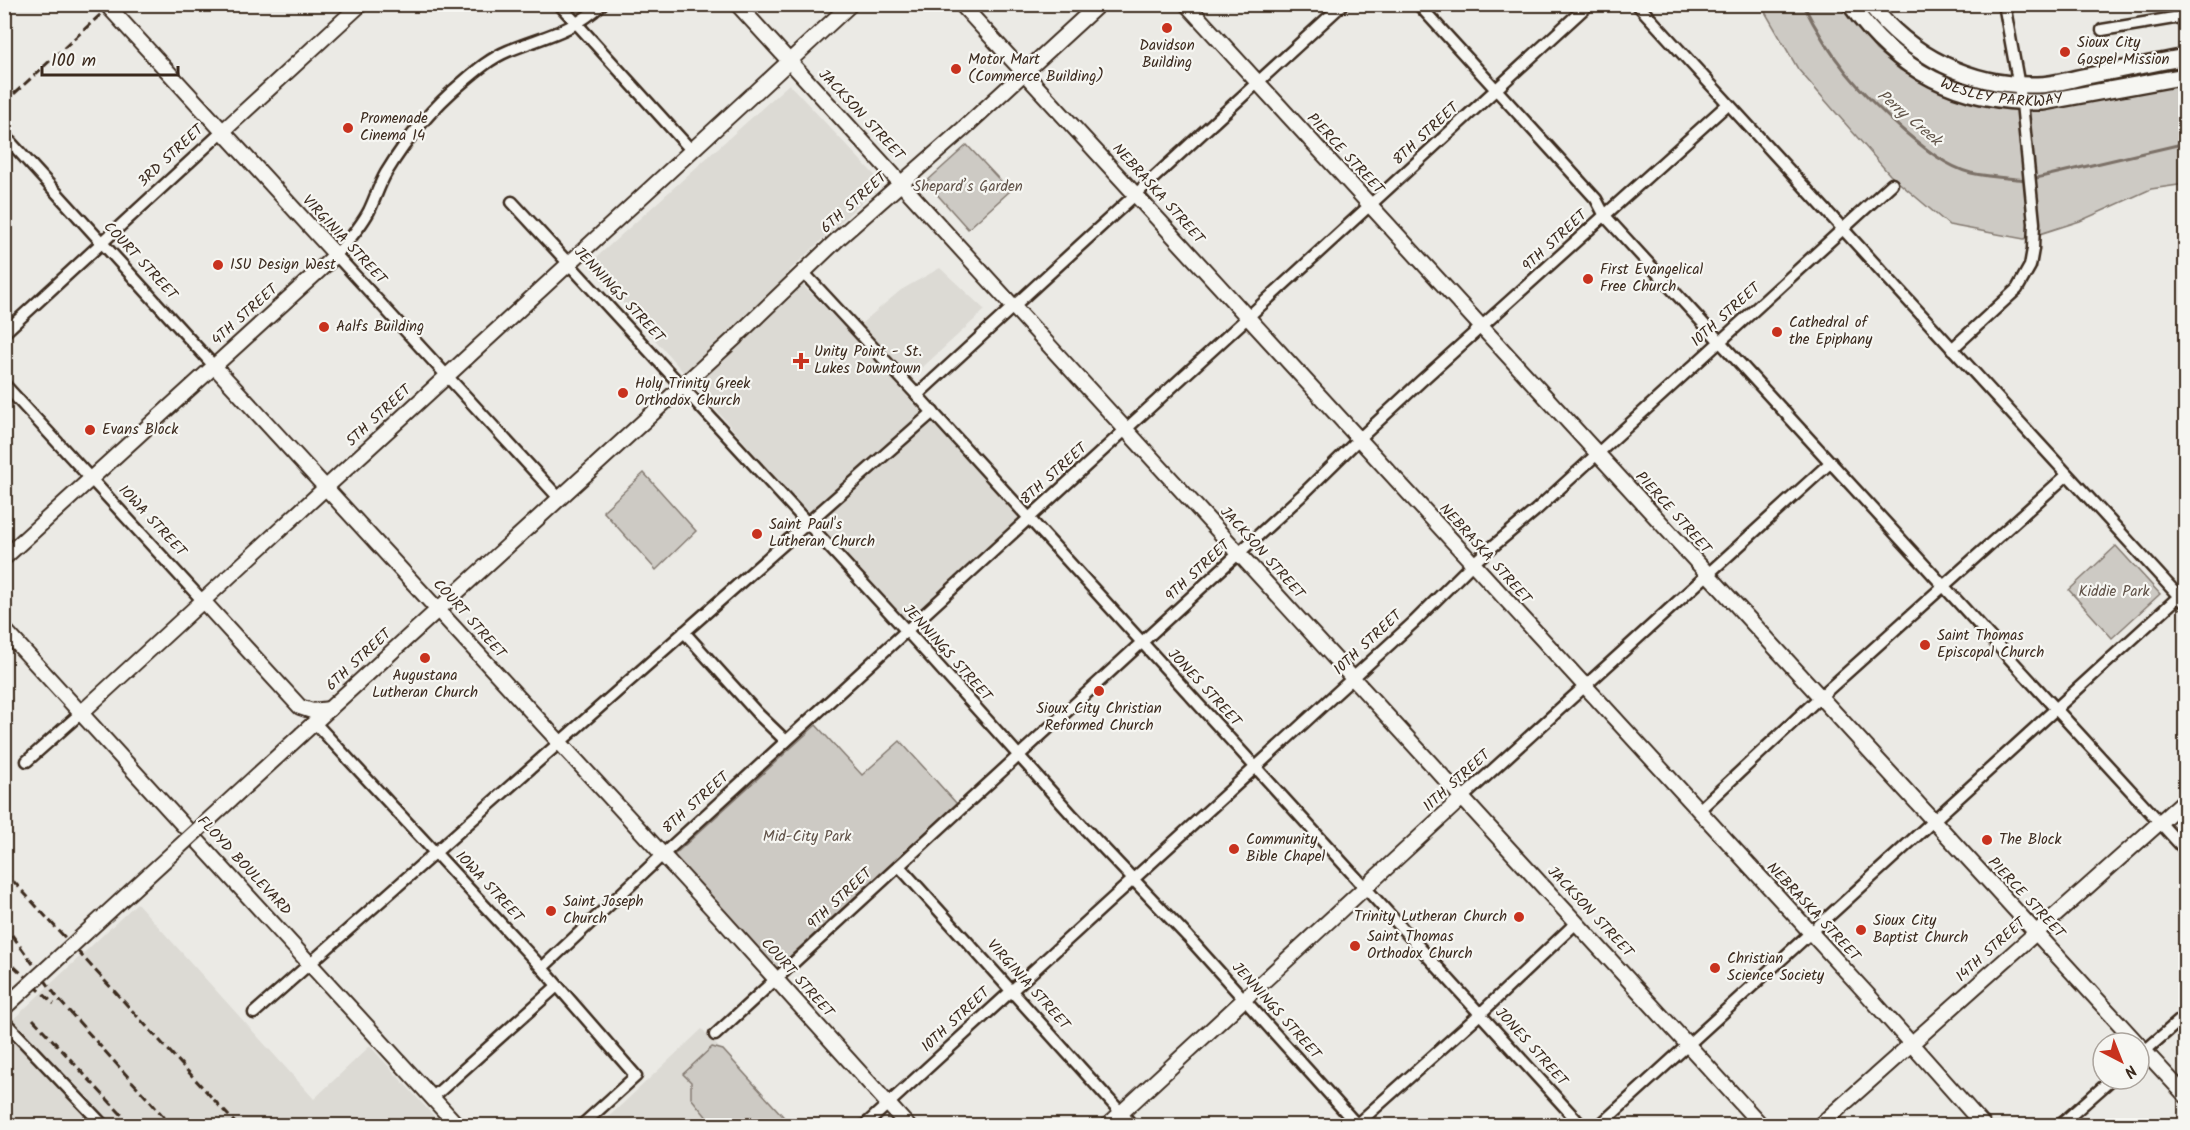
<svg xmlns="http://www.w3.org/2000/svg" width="2190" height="1130" font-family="Kalam,sans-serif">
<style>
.built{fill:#dcdad4}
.green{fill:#cdcac4;stroke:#847a71;stroke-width:1.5}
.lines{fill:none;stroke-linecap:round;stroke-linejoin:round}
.stream{stroke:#7c7167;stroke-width:3}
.street-casing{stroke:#3b2a1e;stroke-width:15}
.secondary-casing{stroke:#3b2a1e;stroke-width:18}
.primary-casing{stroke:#3b2a1e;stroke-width:20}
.street{stroke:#f6f6f2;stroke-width:10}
.secondary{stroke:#f6f6f2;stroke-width:14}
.primary{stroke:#f6f6f2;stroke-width:15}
.rail{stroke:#3b2a1e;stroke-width:3;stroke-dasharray:9 4.5;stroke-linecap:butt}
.secondary-bridge-casing{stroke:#3b2a1e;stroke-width:18;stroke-linecap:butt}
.secondary-bridge{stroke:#f6f6f2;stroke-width:14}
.poi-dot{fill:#c8321e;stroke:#f6f6f2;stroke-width:2}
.labels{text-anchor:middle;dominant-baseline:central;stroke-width:4.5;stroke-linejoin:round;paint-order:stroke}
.poi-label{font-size:15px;fill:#3b2a1e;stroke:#f6f6f2;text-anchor:start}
.street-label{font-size:15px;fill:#3b2a1e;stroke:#f6f6f2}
.park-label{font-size:15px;fill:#605248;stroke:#f6f6f2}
.water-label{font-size:16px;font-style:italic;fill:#615449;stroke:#f6f6f2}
</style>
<rect width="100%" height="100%" fill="#ebeae5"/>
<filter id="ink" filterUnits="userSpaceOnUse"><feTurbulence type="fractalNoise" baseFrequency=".0167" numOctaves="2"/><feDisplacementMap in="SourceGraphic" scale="12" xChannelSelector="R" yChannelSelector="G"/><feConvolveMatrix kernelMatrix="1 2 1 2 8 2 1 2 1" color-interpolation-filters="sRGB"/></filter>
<g filter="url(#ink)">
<g class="built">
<polygon points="789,84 882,183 789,271 850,333 901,290 940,268 985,310 900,388 1020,519 907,621 806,513 589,264"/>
<polygon points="137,903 314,1099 370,1046 442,1125 5,1126 5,1027"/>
<polygon points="702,1029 790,1125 599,1126"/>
</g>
<g class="green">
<polygon points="1761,5 1842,5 1876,50 1900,70 1933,88 1972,103 2042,108 2185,82 2185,184 2151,189 2080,221 2024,239 1949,225 1890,175 1798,69"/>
<polygon points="967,145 1010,191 968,229 926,182"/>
<polygon points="644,473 696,531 656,570 603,511"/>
<polygon points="2116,546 2160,594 2112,638 2069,590"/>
<polygon points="816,725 862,775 900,741 957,804 776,969 673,856"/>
<polygon points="712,1047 723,1050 791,1125 713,1125 691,1098 691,1082 683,1074"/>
</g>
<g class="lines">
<g class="stream">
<path d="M1803,4C1830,58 1860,93 1905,132C1924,148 1947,167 1971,173C1989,177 2008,178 2026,180"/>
<polyline points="2032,179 2186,143"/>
</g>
<g class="street-casing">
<g id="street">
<polyline points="559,4 692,151"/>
<polyline points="1418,4 1596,199 1605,216 2186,851"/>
<polyline points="1637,4 2186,604"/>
<polyline points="2102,30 2186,16"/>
<polyline points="4,135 214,366"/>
<polyline points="512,202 916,641 1073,816 1188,937 1358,1126"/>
<polyline points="803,272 917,395 1582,1126"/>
<polyline points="4,333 222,132"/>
<polyline points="1952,349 2017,289 2030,266 2033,249 2034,223 2022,103 2004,4"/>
<polyline points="4,384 202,600"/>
<polyline points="917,395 1343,4"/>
<path d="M559,498L336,255C348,241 360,228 369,211C375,199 379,185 386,173C406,140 433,107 463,82C477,70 491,58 508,51C544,36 571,33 602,4"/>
<polyline points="684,632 758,714 786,741"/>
<polyline points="315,723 542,968 636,1076 581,1126"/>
<polyline points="27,761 81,713"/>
<polyline points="1462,798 1831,462"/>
<polyline points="1698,811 1820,697 2067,475"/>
<polyline points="899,866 1133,1126"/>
<polyline points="542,968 672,846 1589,4"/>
<polyline points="254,1013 933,412"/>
<polyline points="4,1021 104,1126"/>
<polyline points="715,1035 1301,496 1359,439 1420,382 1728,104"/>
<polyline points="2139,1056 2186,1015"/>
<polyline points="432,1098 557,986"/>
<polyline points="864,1126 1414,622 1472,564 1536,510 1892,184"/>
<polyline points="1355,1126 1480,1014 1577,922"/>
<polyline points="1599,1126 2186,590"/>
<polyline points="2059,1126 2112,1079"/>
</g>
</g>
<g class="secondary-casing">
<g id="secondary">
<polyline points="737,4 1762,1126"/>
<polyline points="961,4 1867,994 1984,1126"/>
<polyline points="1186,4 2137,1043"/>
<polyline points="756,92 851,4"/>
<polyline points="222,132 361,4"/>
<polyline points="741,332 839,238 963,129 1099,4"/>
<polyline points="214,366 719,916 908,1126"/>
<polyline points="4,558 336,255 106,4"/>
<polyline points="202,600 300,707 312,711 330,709"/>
<polyline points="4,629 458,1126"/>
<polyline points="81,713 752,95"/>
<polyline points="302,734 736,337"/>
<polyline points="2139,1045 2186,1096"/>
<polyline points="1107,1126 1462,798"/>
<polyline points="1819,1126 2186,799"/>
</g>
</g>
<g class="primary-casing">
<g id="primary">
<path id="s1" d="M1850,4C1898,72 1959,103 2043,102L2186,76"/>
<path d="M1870,4C1910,56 1972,87 2037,85C2053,85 2071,79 2087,76C2120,70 2153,63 2186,57"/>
</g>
</g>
<use href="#street" class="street"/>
<use href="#secondary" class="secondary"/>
<use href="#primary" class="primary"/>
<g class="rail">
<polyline points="4,103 112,4"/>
<polyline points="4,871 238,1126"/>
<polyline points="4,924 60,1001 172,1126"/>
<polyline points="4,957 54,1004"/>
<polyline points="33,1019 132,1126"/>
</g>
<g class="secondary-bridge-casing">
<polyline id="secondary-bridge" points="4,1008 302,734"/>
</g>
<use href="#secondary-bridge" class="secondary-bridge"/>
</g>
</g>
<g class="poi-dot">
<circle cx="1167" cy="28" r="6"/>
<circle cx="2065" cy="52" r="6"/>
<circle cx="956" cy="69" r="6"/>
<circle cx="348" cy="128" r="6"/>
<circle cx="218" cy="265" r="6"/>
<circle cx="1588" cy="279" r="6"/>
<circle cx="324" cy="327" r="6"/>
<circle cx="1777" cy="332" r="6"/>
<path d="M798 352h6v6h6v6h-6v6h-6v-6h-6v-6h6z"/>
<circle cx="623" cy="393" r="6"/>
<circle cx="90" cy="430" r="6"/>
<circle cx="757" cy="534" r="6"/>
<circle cx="1925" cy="645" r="6"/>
<circle cx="425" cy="658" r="6"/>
<circle cx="1099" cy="691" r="6"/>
<circle cx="1987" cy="840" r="6"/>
<circle cx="1234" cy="849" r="6"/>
<circle cx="551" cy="911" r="6"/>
<circle cx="1519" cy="917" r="6"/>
<circle cx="1861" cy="930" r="6"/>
<circle cx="1355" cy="946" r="6"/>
<circle cx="1715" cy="968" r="6"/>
</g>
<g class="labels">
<g class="poi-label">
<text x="2077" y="43">Sioux City<tspan x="2077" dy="17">Gospel Mission</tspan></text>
<text x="1167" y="46" text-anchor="middle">Davidson<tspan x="1167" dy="17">Building</tspan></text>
<text x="968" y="60">Motor Mart<tspan x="968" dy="17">(Commerce Building)</tspan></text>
<text x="360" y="119">Promenade<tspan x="360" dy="17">Cinema 14</tspan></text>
<text x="230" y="265">ISU Design West</text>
<text x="1600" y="270">First Evangelical<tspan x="1600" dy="17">Free Church</tspan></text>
<text x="1789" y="323">Cathedral of<tspan x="1789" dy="17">the Epiphany</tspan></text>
<text x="336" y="327">Aalfs Building</text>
<text x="814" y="352">Unity Point - St.<tspan x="814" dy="17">Lukes Downtown</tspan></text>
<text x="635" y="384">Holy Trinity Greek<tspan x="635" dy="17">Orthodox Church</tspan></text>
<text x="102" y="430">Evans Block</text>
<text x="769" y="525">Saint Paul's<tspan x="769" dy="17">Lutheran Church</tspan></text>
<text x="1937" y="636">Saint Thomas<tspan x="1937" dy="17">Episcopal Church</tspan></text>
<text x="425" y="676" text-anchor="middle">Augustana<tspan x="425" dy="17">Lutheran Church</tspan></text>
<text x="1099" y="709" text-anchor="middle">Sioux City Christian<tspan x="1099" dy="17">Reformed Church</tspan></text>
<text x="1246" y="840">Community<tspan x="1246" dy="17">Bible Chapel</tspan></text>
<text x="1999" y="840">The Block</text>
<text x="563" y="902">Saint Joseph<tspan x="563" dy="17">Church</tspan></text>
<text x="1507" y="917" text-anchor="end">Trinity Lutheran Church</text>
<text x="1873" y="921">Sioux City<tspan x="1873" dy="17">Baptist Church</tspan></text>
<text x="1367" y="937">Saint Thomas<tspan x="1367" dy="17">Orthodox Church</tspan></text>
<text x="1727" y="959">Christian<tspan x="1727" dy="17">Science Society</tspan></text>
</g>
<g class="street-label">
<text stroke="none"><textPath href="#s1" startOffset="184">WESLEY PARKWAY</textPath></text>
<text transform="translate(861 115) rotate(47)">JACKSON STREET</text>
<text transform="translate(1426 134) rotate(-43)">8TH STREET</text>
<text transform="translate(1345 154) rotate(47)">PIERCE STREET</text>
<text transform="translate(171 156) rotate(-43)">3RD STREET</text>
<text transform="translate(1158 194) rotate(48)">NEBRASKA STREET</text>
<text transform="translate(854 203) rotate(-42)">6TH STREET</text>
<text transform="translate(344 240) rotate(47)">VIRGINIA STREET</text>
<text transform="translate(1555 241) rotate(-43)">9TH STREET</text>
<text transform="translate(140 261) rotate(47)">COURT STREET</text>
<text transform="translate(619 295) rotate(47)">JENNINGS STREET</text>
<text transform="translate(245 315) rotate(-42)">4TH STREET</text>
<text transform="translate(1726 315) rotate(-42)">10TH STREET</text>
<text transform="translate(379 416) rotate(-43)">5TH STREET</text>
<text transform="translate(1054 474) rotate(-42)">8TH STREET</text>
<text transform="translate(1673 513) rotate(48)">PIERCE STREET</text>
<text transform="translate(152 521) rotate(47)">IOWA STREET</text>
<text transform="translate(1262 553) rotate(48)">JACKSON STREET</text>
<text transform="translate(1485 554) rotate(48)">NEBRASKA STREET</text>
<text transform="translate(1198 571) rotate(-43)">9TH STREET</text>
<text transform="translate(469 619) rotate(48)">COURT STREET</text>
<text transform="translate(1368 643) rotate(-43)">10TH STREET</text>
<text transform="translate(947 653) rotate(48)">JENNINGS STREET</text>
<text transform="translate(359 660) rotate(-43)">6TH STREET</text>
<text transform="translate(1204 688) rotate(47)">JONES STREET</text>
<text transform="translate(1457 781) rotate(-42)">11TH STREET</text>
<text transform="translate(696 803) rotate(-42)">8TH STREET</text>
<text transform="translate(244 866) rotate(47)">FLOYD BOULEVARD</text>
<text transform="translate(489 887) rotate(47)">IOWA STREET</text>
<text transform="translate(2026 898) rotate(47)">PIERCE STREET</text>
<text transform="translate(840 899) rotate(-43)">9TH STREET</text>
<text transform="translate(1590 912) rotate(47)">JACKSON STREET</text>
<text transform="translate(1813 912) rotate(47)">NEBRASKA STREET</text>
<text transform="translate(1991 950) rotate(-42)">14TH STREET</text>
<text transform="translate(797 978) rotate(48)">COURT STREET</text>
<text transform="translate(1028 985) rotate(48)">VIRGINIA STREET</text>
<text transform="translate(1276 1011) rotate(48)">JENNINGS STREET</text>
<text transform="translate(956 1020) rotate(-43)">10TH STREET</text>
<text transform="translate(1531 1047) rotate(48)">JONES STREET</text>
</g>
<g class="park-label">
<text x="968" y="187">Shepard’s Garden</text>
<text x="2114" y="592">Kiddie Park</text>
<text x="807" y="837">Mid-City Park</text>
</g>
<g class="water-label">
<text transform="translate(1909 118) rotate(40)">Perry Creek</text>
</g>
</g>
<rect width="2190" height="1130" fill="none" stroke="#f6f6f2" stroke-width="24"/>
<rect x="12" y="12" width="2166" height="1106" fill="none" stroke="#3b2a1e" stroke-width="2" filter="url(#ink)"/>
<g transform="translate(2121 1061) rotate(138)"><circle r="28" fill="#f6f6f2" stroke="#aba49d" stroke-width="1.5"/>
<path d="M0-4.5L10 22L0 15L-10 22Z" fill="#c8321e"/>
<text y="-9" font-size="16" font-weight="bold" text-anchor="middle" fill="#3b2a1e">N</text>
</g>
<path d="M42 66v9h136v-9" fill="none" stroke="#3b2a1e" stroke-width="3"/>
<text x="51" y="66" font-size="18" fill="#3b2a1e" stroke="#f6f6f2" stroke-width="4.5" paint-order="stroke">100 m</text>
</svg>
